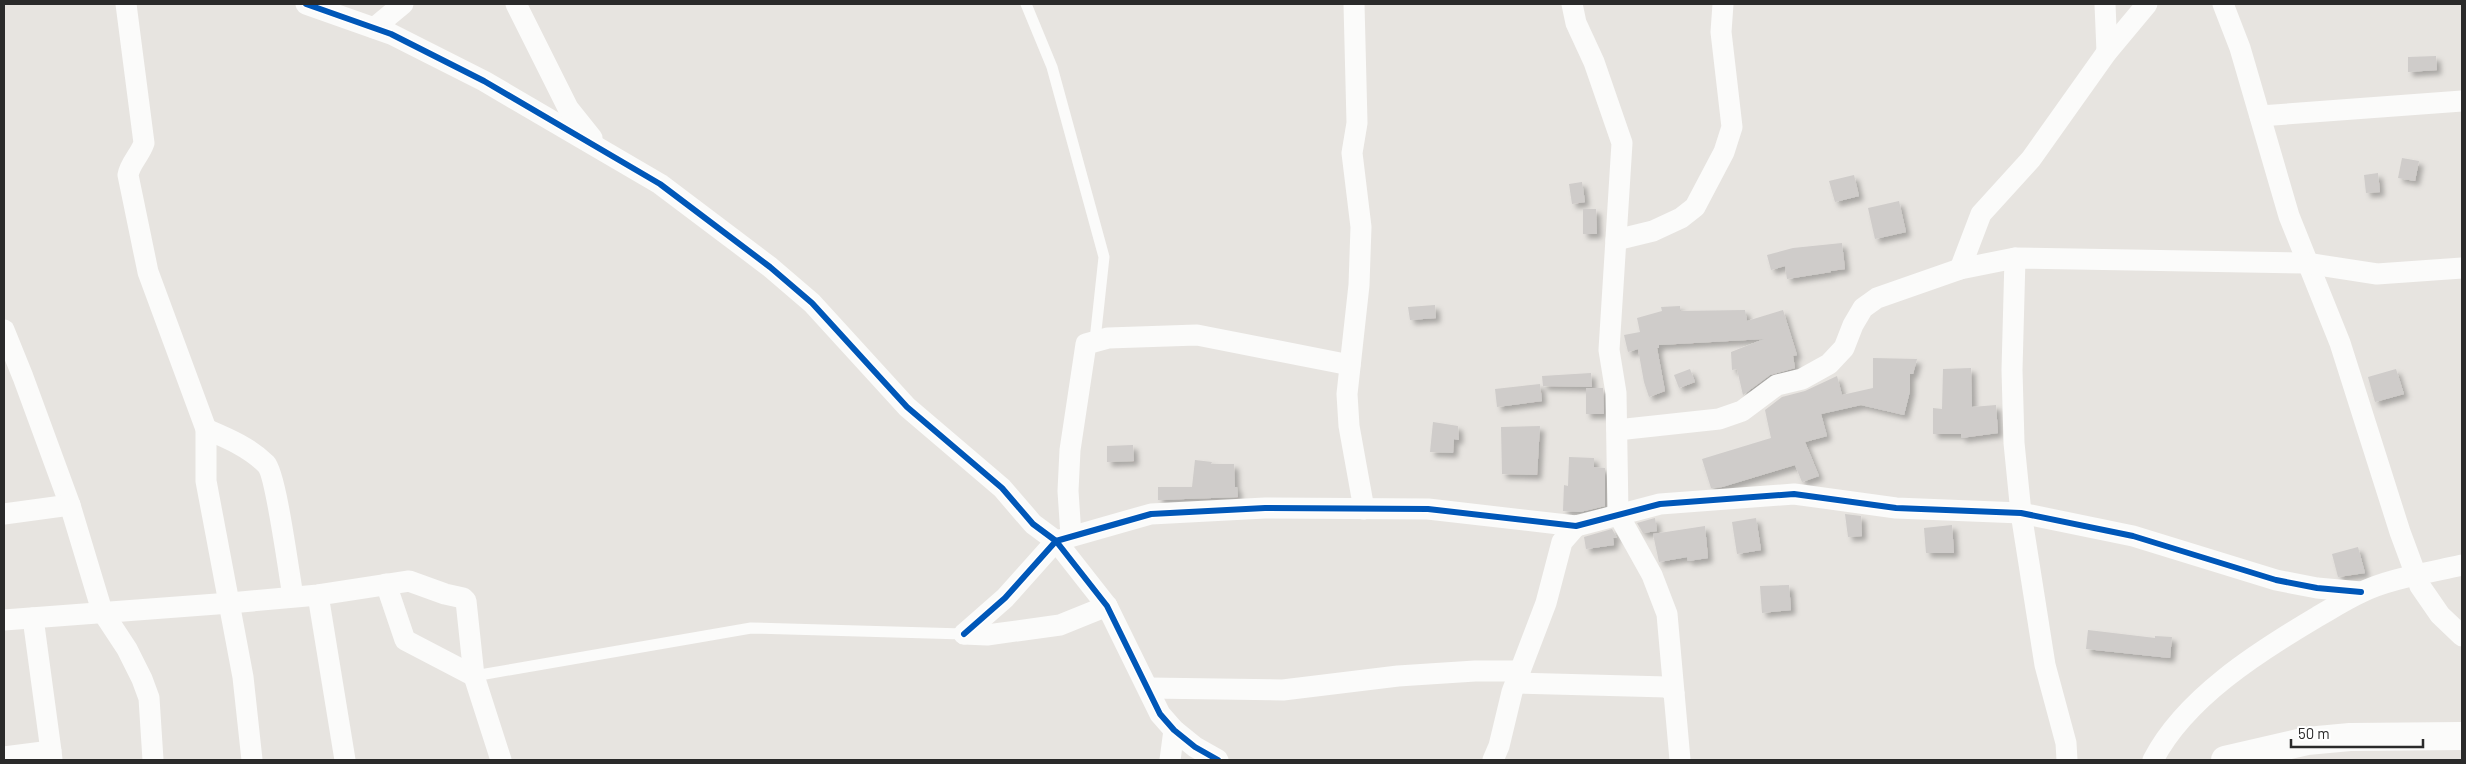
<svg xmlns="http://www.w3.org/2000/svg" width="2466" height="764" font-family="Barlow,sans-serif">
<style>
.building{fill:#cfccca;filter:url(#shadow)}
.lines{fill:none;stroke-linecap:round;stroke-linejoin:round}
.lane{stroke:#fbfbfa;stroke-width:11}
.street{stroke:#fbfbfa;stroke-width:21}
.secondary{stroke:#fbfbfa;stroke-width:28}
.cycleway-casing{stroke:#fff;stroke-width:9}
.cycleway{stroke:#0057b8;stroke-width:6}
</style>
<defs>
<filter id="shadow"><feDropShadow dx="4.5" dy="4.5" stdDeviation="2.5" flood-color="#0004"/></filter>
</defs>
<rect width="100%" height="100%" fill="#e7e4e0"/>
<g class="building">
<polygon points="2436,56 2437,70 2408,72 2408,57"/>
<polygon points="2402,158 2419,161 2415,181 2398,178"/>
<polygon points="2378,173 2380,192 2366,193 2364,175"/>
<polygon points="1854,175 1859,196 1835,202 1829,181"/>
<polygon points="1582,182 1585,202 1572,204 1569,184"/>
<polygon points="1899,201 1906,232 1875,239 1868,208"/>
<polygon points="1583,209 1596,209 1597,234 1583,234"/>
<polygon points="1842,243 1845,269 1830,271 1831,272 1787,279 1785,266 1771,270 1767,255 1793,248"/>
<polygon points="1435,305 1436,318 1410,320 1408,307"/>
<polygon points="1680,306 1680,311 1745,310 1747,321 1783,310 1797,355 1793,356 1795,368 1770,375 1743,395 1737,369 1732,370 1731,352 1764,339 1659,345 1659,348 1657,348 1665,391 1649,397 1644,382 1638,349 1628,352 1624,335 1640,332 1637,318 1662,311 1661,307"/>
<polygon points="1873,358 1917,359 1913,374 1910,374 1910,391 1904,415 1861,405 1821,414 1827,436 1805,442 1819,476 1802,482 1795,465 1722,487 1711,488 1702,459 1771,438 1765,410 1782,397 1805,391 1837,376 1842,395 1873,388"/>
<polygon points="1971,368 1972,407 1996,405 1998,433 1961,438 1961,434 1933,434 1933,408 1942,409 1943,369"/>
<polygon points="1690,369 1695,382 1679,388 1674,375"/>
<polygon points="2396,369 2404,394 2375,402 2368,377"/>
<polygon points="1591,373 1592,387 1543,386 1542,376"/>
<polygon points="1540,384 1542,401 1497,407 1495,389"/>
<polygon points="1586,388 1603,388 1604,414 1586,414"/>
<polygon points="1433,422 1458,426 1459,440 1454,439 1453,453 1430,452"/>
<polygon points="1540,426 1537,475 1502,474 1501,427"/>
<polygon points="1133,445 1134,461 1107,462 1107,446"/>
<polygon points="1569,457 1594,458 1594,467 1605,468 1605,506 1580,512 1563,511 1564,485 1568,486"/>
<polygon points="1195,460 1212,462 1211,464 1234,464 1235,487 1237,487 1238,497 1158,500 1158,487 1192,487"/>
<polygon points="1845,514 1861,516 1862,536 1848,537"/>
<polygon points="1655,518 1657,531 1643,533 1637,523"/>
<polygon points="1756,518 1761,550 1737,554 1732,522"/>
<polygon points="1952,525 1954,553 1926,553 1924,528"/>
<polygon points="1705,526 1708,558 1688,561 1687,557 1659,562 1653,534"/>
<polygon points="1612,529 1617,538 1613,538 1614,545 1586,549 1584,537"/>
<polygon points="2358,547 2365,573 2338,577 2332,554"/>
<polygon points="1789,585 1791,610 1762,613 1760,586"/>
<polygon points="2088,630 2155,638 2155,636 2172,637 2170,658 2086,649"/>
</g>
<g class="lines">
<g class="lane">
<polyline points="1026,4 1052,67 1104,257 1095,340"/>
<polyline points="474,676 751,628 964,634"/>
</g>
<g class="street">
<path d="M126,4L144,143C140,155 130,163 128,175L148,272L206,429V481L243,677L252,760"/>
<polyline points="306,4 391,34 484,81 660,184 770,267 812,303 907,407 1002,488 1033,524 1056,541 1107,606 1160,714 1174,730 1195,747 1218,760"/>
<polyline points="516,4 568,108 592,138"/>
<polyline points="1354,4 1357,123 1352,153 1361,227 1359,285 1347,394 1349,426 1364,509"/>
<polyline points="1572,4 1576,23 1594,62 1622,143 1609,350 1616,393 1618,514 1652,575 1667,614 1680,760"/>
<polyline points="2105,4 2107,52"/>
<polyline points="2223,4 2240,48 2289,216 2340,343 2400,532 2420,586 2440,615 2462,636"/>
<polyline points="374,28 403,4"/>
<polyline points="2260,116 2462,101"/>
<polyline points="1616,240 1653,231 1681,218 1695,207 1724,152 1732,127 1721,32 1723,4"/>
<polyline points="2015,258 2012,370 2014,443 2021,513 2045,665 2066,743 2067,760"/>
<polyline points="1960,269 1981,214 2031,159 2107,52 2147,4"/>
<polyline points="4,330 23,377 70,505 102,611 127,649 142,679 149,698 153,760"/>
<path d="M206,429C227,438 249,447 266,464C276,474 289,575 293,596"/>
<polyline points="1617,430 1719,419 1742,411 1777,385 1802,379 1829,364 1844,348 1853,325 1863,308 1877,298 1960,269 2015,258 2306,263 2377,274 2462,268"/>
<polyline points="4,514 70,505"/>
<polyline points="1071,536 1068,491 1070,450 1086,344 1108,338 1197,335 1350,365"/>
<polyline points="386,584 405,640 474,676"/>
<polyline points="318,595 345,760"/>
<polyline points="33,618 51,751"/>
<polyline points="4,620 230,603 318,595 409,581 445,594 463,598 466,601 474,676 501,760"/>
<polyline points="964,634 1005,598 1056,541 1151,514 1265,508 1428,509 1576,526 1660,504 1794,494 1896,508 2021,513 2133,536 2276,580 2317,588 2361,592"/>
<polyline points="964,634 987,635 1060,625 1107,606"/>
<polyline points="1516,683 1667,687 1674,693"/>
<polyline points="1149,688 1283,690 1398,676 1475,671 1520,671"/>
<polyline points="4,757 51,751 52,760"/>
<polyline points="1170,760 1174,730"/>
<polyline points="1493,760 1499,746 1512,692 1546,603 1562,542 1576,526"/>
<path d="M2153,760C2185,698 2258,652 2317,617C2331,609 2345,600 2360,593C2386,579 2432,572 2462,565"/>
</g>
<polyline class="secondary" points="2225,760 2307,741 2350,737 2462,736"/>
<g class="cycleway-casing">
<g id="cycleway">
<polyline points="306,4 391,34 484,81 660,184 770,267 812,303 907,407 1002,488 1033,524 1056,541 1107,606 1160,714 1174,730 1195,747 1218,760"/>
<polyline points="964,634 1005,598 1056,541 1151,514 1265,508 1428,509 1576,526 1660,504 1794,494 1896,508 2021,513 2133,536 2276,580 2317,588 2361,592"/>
</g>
</g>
<use href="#cycleway" class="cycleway"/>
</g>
<rect width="2466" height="764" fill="none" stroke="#2a2a2a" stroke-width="10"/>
<path d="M2291 739v8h132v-8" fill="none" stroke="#2a2a2a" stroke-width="2.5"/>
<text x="2298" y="739" font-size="15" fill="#2a2a2a" stroke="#ffffff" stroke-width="4" paint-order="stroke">50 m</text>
</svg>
